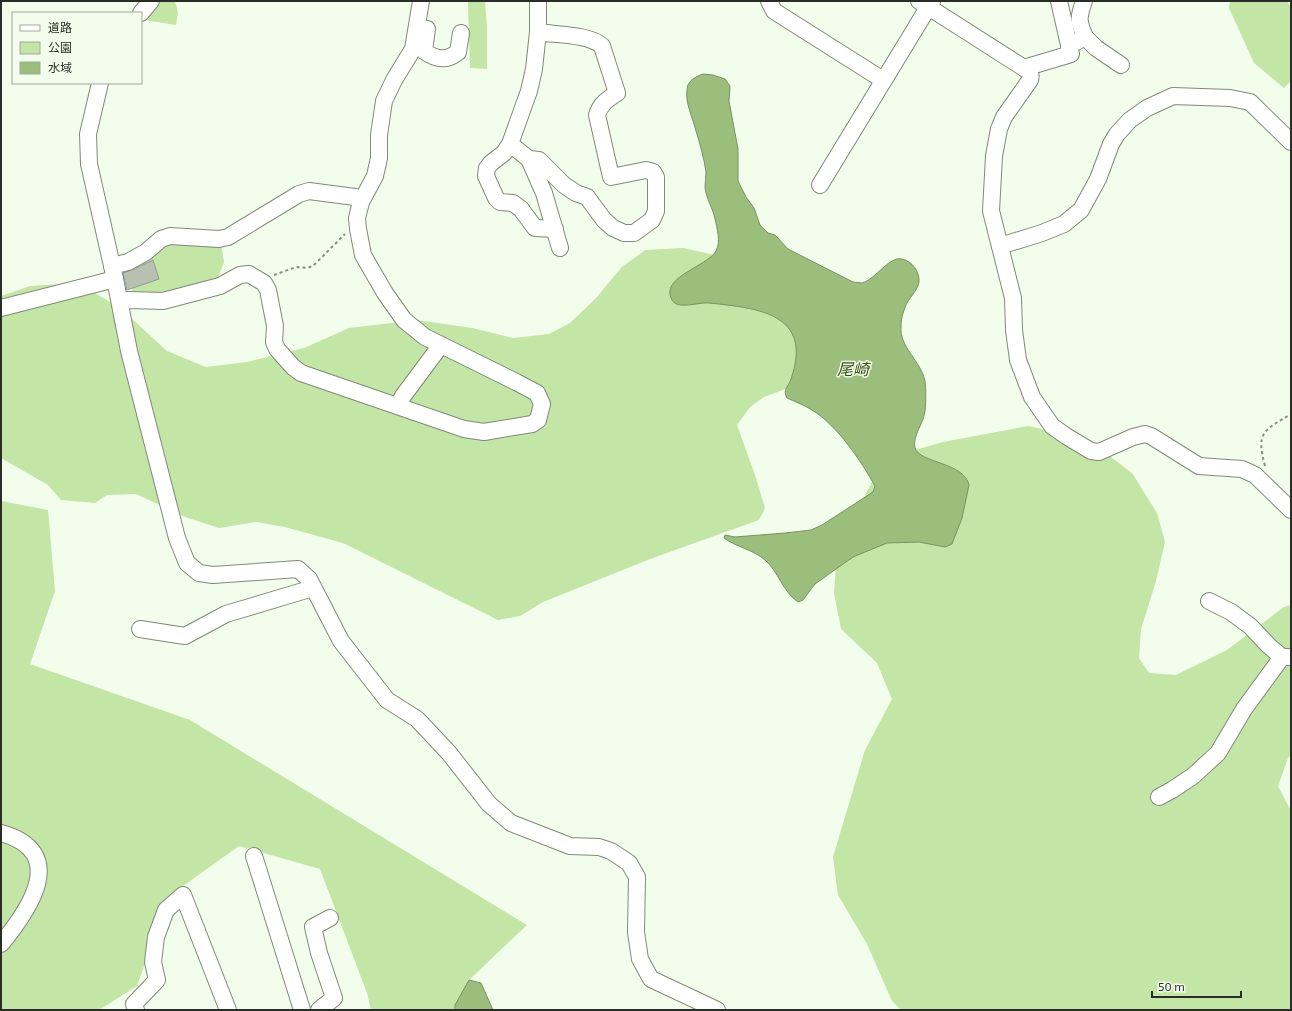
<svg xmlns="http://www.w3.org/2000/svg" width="1292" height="1011" font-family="'Exo 2','Noto Sans JP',sans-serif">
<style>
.green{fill:#c3e5a5}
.water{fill:#9bbe7c;stroke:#799262}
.building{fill:#b8c0b1;stroke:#929b8c}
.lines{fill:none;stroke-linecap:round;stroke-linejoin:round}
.minor-casing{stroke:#81897a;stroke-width:18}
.path{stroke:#888e83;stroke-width:2;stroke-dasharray:3 3;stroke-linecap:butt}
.minor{stroke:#fff;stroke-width:16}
.labels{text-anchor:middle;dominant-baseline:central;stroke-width:3;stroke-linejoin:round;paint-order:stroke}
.water-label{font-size:16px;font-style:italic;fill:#34530d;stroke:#f3fdec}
</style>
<rect width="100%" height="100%" fill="#f3fdec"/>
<g class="green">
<polygon points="160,1 175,1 178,13 176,25 144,20"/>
<polygon points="485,1 487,27 487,69 470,68 468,2"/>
<polygon points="1230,1 1287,1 1291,8 1291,81 1284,88 1254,63 1229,8"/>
<path d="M170,241L221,244L224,262L217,281C191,291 161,293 133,292L125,267Z"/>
<polygon points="683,248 732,259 791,285 818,377 764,397 750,407 737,425 755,475 765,508 759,520 650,559 543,602 520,616 498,620 343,543 285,527 256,522 219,528 185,517 136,494 107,495 95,503 61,500 48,485 1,458 1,296 30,286 78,283 120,308 167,351 206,367 247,362 304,348 349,328 417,320 472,328 513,338 549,334 570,323 596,298 622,267 645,250"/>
<polygon points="1028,426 1087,439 1132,473 1157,513 1165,542 1156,581 1141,629 1139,658 1149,673 1176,675 1227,650 1284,607 1291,605 1291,755 1288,758 1278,786 1291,811 1291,1010 901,1010 892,1001 867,944 838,895 833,857 865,750 892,699 877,663 841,629 834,593 837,550 877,472 901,454 943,442"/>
<polygon points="1,501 48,510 55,591 30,664 190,720 527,925 469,980 461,1010 371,1010 367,993 320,869 239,846 169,896 137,986 99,1010 1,1010"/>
</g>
<g class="water">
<path d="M703,74L713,75L725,79L730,86L729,101L738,149V181L746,197L754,208L760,225L768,233L775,235L788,249L853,282C856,282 859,283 862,283C876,279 889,256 902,259C912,261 920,272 919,282C918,289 911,296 907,303C904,309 901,318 901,326C899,347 921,361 925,381C926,388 926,403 925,411C924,423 912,436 915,448C919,463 964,462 969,485L962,518L952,544L945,547L919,542L887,543L853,557L815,584L803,600L798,602C783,592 778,571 765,560C754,550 736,547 724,538L725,535L735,537L785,533L811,530L822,525L873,492L875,486C861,461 837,425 812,410C804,405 796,402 787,398C782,390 789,386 791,379C814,313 757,308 709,303C699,302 677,310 672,300C659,277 707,267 716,251C721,242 717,228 715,219C713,208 706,199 705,187C705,182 706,177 706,172C704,158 700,144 696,131C693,118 685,103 687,90C687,81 695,77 703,74Z"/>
<polygon points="469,980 481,983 493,1010 455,1010 455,1005"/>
</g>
<polygon class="building" points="153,260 159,279 127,290 123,273 132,270"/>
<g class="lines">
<g class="minor-casing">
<g id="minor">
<polyline points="538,1 538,32 534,69 529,91 510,144 504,153 491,163 487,168 486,176 496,198 500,202 513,203 521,209 535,228 555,229"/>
<polyline points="769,1 774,11 883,80"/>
<path d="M919,1L1024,68C1029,72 1032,74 1030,80L1004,117L999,129L994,156L991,211L1013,298L1014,330L1018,360L1032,397L1052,426L1066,436L1091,451L1099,452L1133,437L1145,434L1151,436L1199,466L1242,469L1255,475L1291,510"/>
<polyline points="141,13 151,1"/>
<path d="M427,29L424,51C435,59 446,62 458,52L461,33"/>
<polyline points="1085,37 1096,48 1121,65"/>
<path d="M1069,46L1085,37C1078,21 1078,18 1084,1"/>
<polyline points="1024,68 1071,54 1059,1"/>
<polyline points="100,83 88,134 89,164 115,279 129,351 177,538 187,563 199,573 213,575 298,569 309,579 341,641 387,700 417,719 449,753 489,804 511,823 570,846 599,847 611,851 629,863 637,877 636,932 640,959 651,979 717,1010"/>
<path d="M510,144L529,159L539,160L564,185L576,193L587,197L604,220L613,228L624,233H634L652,220L656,211V177L653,172L646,170L611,177L597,115C600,104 608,99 617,93L602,46C589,34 556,35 538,32"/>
<polyline points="529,159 544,193 560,248"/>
<polyline points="820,185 932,1"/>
<polyline points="1000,246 1042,233 1064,224 1081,210 1098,179 1111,144 1117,134 1130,120 1147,108 1173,96 1230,98 1250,102 1291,142"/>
<polyline points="112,266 128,262 146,252 161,239 170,236 219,239 228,237 299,194 309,191 355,197 361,202"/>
<polyline points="120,303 128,300 163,301 220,286 240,275 249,274 264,283 268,290 275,326 274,342 277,349 293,367 301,373 464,429 484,432 532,424 538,420 542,404 537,393 516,382 425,337 404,320 385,293 363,255 358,229 357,218 361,202 375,176 379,158 379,135 384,101 394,80 413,49 421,1"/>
<polyline points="1,308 115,279"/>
<polyline points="398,406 403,396 441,345"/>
<polyline points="1209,601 1231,612 1250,626 1269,646 1282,657"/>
<polyline points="140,629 185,636 226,614 313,588"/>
<polyline points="1159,797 1172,790 1193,776 1218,753 1244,709 1282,657 1291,657"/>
<path d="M1,833C69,852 30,909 1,944"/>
<polyline points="254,856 302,1010"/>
<polyline points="136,1010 134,1004 157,980 153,962 156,937 166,910 183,895 228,1010"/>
<polyline points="319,1010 334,998 319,953 313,927 330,918"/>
</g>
</g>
<g class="path">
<polyline points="274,275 296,267 307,268 313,266 345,234"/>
<path d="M1265,466C1256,432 1263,431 1291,414"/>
</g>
<use href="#minor" class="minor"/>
</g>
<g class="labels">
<g class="water-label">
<text x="853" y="368">尾崎</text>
</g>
</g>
<rect width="1292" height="1011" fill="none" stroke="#292d27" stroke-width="4"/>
<rect x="12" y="12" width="130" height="72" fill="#f3fdec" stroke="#a2aa9d"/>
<rect x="20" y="25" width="20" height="6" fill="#ffffff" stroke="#a2aa9d"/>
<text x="48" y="32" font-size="12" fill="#292d27">道路</text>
<rect x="20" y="42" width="20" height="12" fill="#c3e5a5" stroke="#a2aa9d"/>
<text x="48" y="52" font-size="12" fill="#292d27">公園</text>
<rect x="20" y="62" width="20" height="12" fill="#9bbe7c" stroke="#a2aa9d"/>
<text x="48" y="72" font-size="12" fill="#292d27">水域</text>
<path d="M1152 991v6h89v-6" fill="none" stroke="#292d27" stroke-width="2"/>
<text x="1158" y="991" font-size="12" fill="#292d27" stroke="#f3fdec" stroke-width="3" paint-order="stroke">50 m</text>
</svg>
